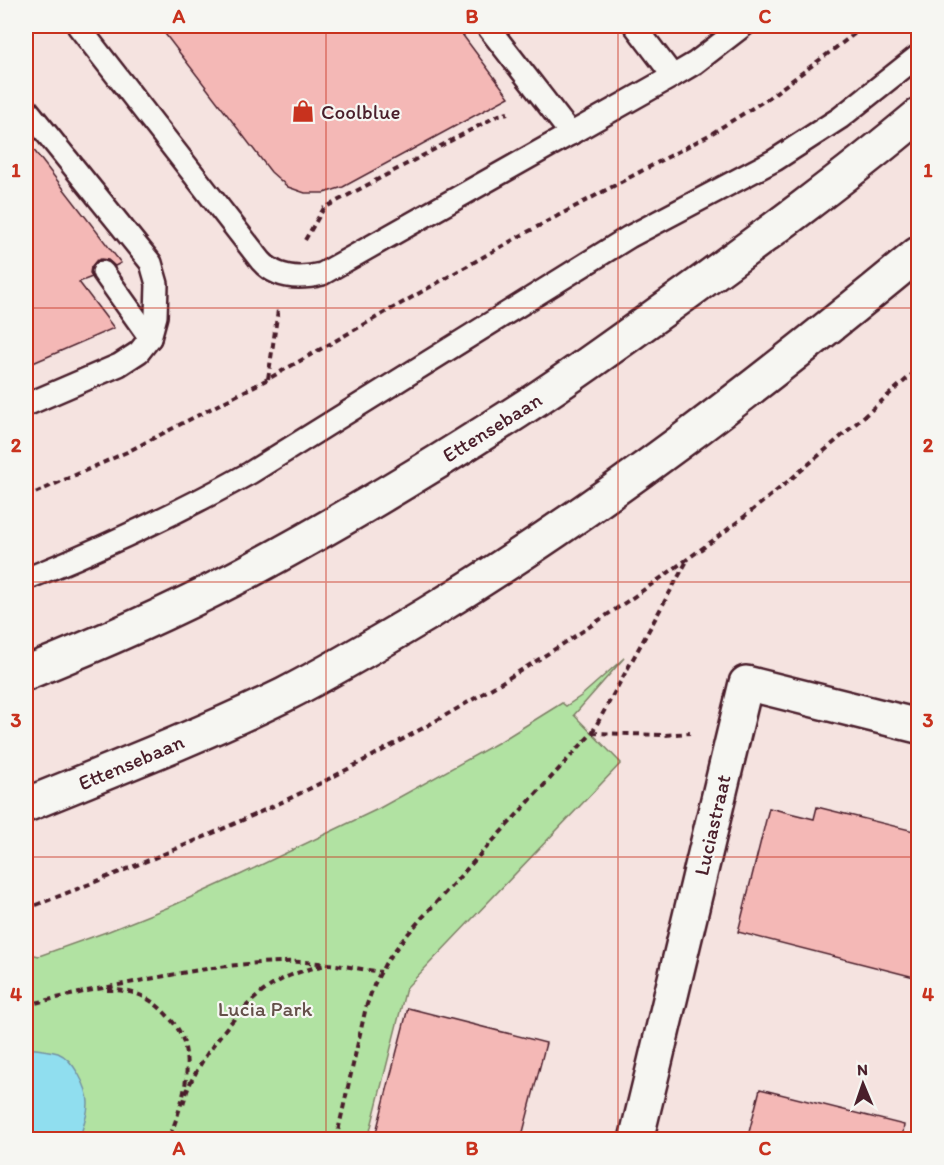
<svg xmlns="http://www.w3.org/2000/svg" width="944" height="1165" font-family="Itim,sans-serif">
<style>
.green{fill:#b1e2a2;stroke:#7e8066;stroke-width:1.5}
.water{fill:#90deef;stroke:#7492a1;stroke-width:1.5}
.building{fill:#f4b8b6;stroke:#4a1f2b;stroke-width:1.5}
.lines{fill:none;stroke-linecap:round;stroke-linejoin:round}
.service-casing{stroke:#4a1f2b;stroke-width:26}
.minor-casing{stroke:#4a1f2b;stroke-width:38}
.secondary-casing{stroke:#4a1f2b;stroke-width:38}
.path{stroke:#4a1f2b;stroke-width:4;stroke-dasharray:6 4.5;stroke-linecap:butt}
.service{stroke:#f6f6f2;stroke-width:21}
.minor{stroke:#f6f6f2;stroke-width:33}
.secondary{stroke:#f6f6f2;stroke-width:33}
.grid{fill:none;stroke:#c8321e;stroke-width:1.5;stroke-opacity:0.55}
.labels{text-anchor:middle;dominant-baseline:central;stroke-width:4.5;stroke-linejoin:round;paint-order:stroke}
.poi-label{font-size:21px;fill:#4a1f2b;stroke:#f6f6f2;text-anchor:start}
.street-label{font-size:21px;fill:#4a1f2b;stroke:#f6f6f2}
.park-label{font-size:21px;fill:#645049;stroke:#f6f6f2}
.neatline{fill:none;stroke:#c8321e;stroke-width:2}
.grid-label{font-size:20px;text-anchor:middle;font-weight:bold;fill:#c8321e}
</style>
<rect width="100%" height="100%" fill="#f5e3e0"/>
<filter id="ink" filterUnits="userSpaceOnUse"><feTurbulence type="fractalNoise" baseFrequency=".0167" numOctaves="2"/><feDisplacementMap in="SourceGraphic" scale="12" xChannelSelector="R" yChannelSelector="G"/><feConvolveMatrix kernelMatrix="1 2 1 2 8 2 1 2 1" color-interpolation-filters="sRGB"/></filter>
<g filter="url(#ink)">
<polygon class="green" points="624,658 574,715 621,763 406,988 368,1139 26,1140 26,953 39,956 109,931 174,905 242,874 378,809 501,741 562,703 566,706 581,696"/>
<path class="water" d="M26,1048C36,1049 48,1050 58,1053C73,1059 88,1087 88,1103C88,1116 83,1127 79,1139H26Z"/>
<g class="building">
<polygon points="159,26 456,26 509,97 343,187 324,193 305,193 288,187 271,172"/>
<polygon points="26,140 121,263 115,266 108,260 101,259 96,261 91,267 90,273 92,277 79,282 114,328 26,366"/>
<polygon points="817,807 918,832 918,978 738,932 769,808 814,819"/>
<polygon points="408,1008 546,1043 521,1140 374,1140"/>
<polygon points="760,1089 904,1125 902,1140 747,1140"/>
</g>
<g class="lines">
<g class="service-casing">
<g id="service">
<path d="M78,26L261,261C277,279 301,279 322,274L673,76L695,63L743,26"/>
<polyline points="487,26 571,134"/>
<polyline points="635,26 673,76"/>
<polyline points="26,108 151,263 157,284 156,316 150,338 139,352 119,365 26,405"/>
<polyline points="103,272 150,338"/>
<path d="M26,579C103,548 178,513 250,473L629,237L775,160L840,118L918,56"/>
</g>
</g>
<g class="minor-casing">
<polyline id="minor" points="636,1140 655,1062 746,683 918,726"/>
</g>
<g class="secondary-casing">
<g id="secondary">
<path d="M26,673C96,645 167,614 234,579C331,528 425,471 517,412C575,375 631,333 687,293C765,236 844,178 918,116"/>
<path d="M26,805C112,770 200,736 284,695C333,670 380,642 427,614C601,508 762,383 918,254"/>
</g>
</g>
<g class="path">
<polyline points="305,240 324,208 499,115 508,113"/>
<polyline points="268,379 278,310"/>
<polyline points="26,497 127,452 268,379 520,236 709,135 767,99 865,26"/>
<polyline points="592,733 664,735 690,733"/>
<path d="M26,909C108,877 189,845 269,808C313,788 354,766 396,743C497,688 593,627 686,560C768,502 843,435 918,369"/>
<path d="M107,990C130,990 145,994 162,1010C170,1018 180,1029 183,1040C193,1072 181,1110 168,1140"/>
<path d="M87,991C158,978 230,960 303,962C329,963 355,968 381,972"/>
<polyline points="26,1005 88,991"/>
<path d="M183,1104C186,1095 188,1086 193,1078C209,1046 243,1003 274,984C289,974 308,969 326,965"/>
<polyline points="336,1140 366,1007 374,985 385,964 401,942 420,920 592,733 687,561"/>
</g>
<use href="#service" class="service"/>
<use href="#minor" class="minor"/>
<use href="#secondary" class="secondary"/>
</g>
</g>
<path class="grid" d="M326,26V1140M618,26V1140M26,308H918M26,582H918M26,857H918"/>
<defs>
<g id="shop-bare" transform="scale(1.8)"><path d="M-5-2.5h2.3a2.7 3.5 0 0 1 5.4 0H5L5.5 6h-11ZM-1.5-2.5h3a1.5 2.3 0 0 0-3 0Z" fill="#c8321e" stroke="#f6f6f2" stroke-width="2.5" paint-order="stroke"/></g>
</defs>
<g fill-rule="evenodd">
<use href="#shop-bare" x="303" y="111"/>
</g>
<g class="labels">
<g class="poi-label">
<text x="321" y="111">Coolblue</text>
</g>
<g class="street-label">
<text transform="translate(492 427) rotate(-32)">Ettensebaan</text>
<text transform="translate(131 762) rotate(-23)">Ettensebaan</text>
<text transform="translate(712 825) rotate(-77)">Luciastraat</text>
</g>
<g class="park-label">
<text x="265" y="1008">Lucia Park</text>
</g>
</g>
<rect width="944" height="1165" fill="none" stroke="#f6f6f2" stroke-width="66"/>
<g transform="translate(863 1084) rotate(358)" stroke="#f6f6f2" stroke-width="4.5" paint-order="stroke">
<path d="M0-4.5L10 22L0 15L-10 22Z" fill="#4a1f2b"/>
<text y="-9" font-size="16" font-weight="bold" text-anchor="middle" fill="#4a1f2b">N</text>
</g>
<rect x="33" y="33" width="878" height="1099" class="neatline"/>
<g class="grid-label">
<text x="179" y="23">A</text>
<text x="472" y="23">B</text>
<text x="765" y="23">C</text>
<text x="16" y="177">1</text>
<text x="928" y="177">1</text>
<text x="16" y="452">2</text>
<text x="928" y="452">2</text>
<text x="16" y="727">3</text>
<text x="928" y="727">3</text>
<text x="16" y="1001">4</text>
<text x="928" y="1001">4</text>
<text x="179" y="1155">A</text>
<text x="472" y="1155">B</text>
<text x="765" y="1155">C</text>
</g>
</svg>
